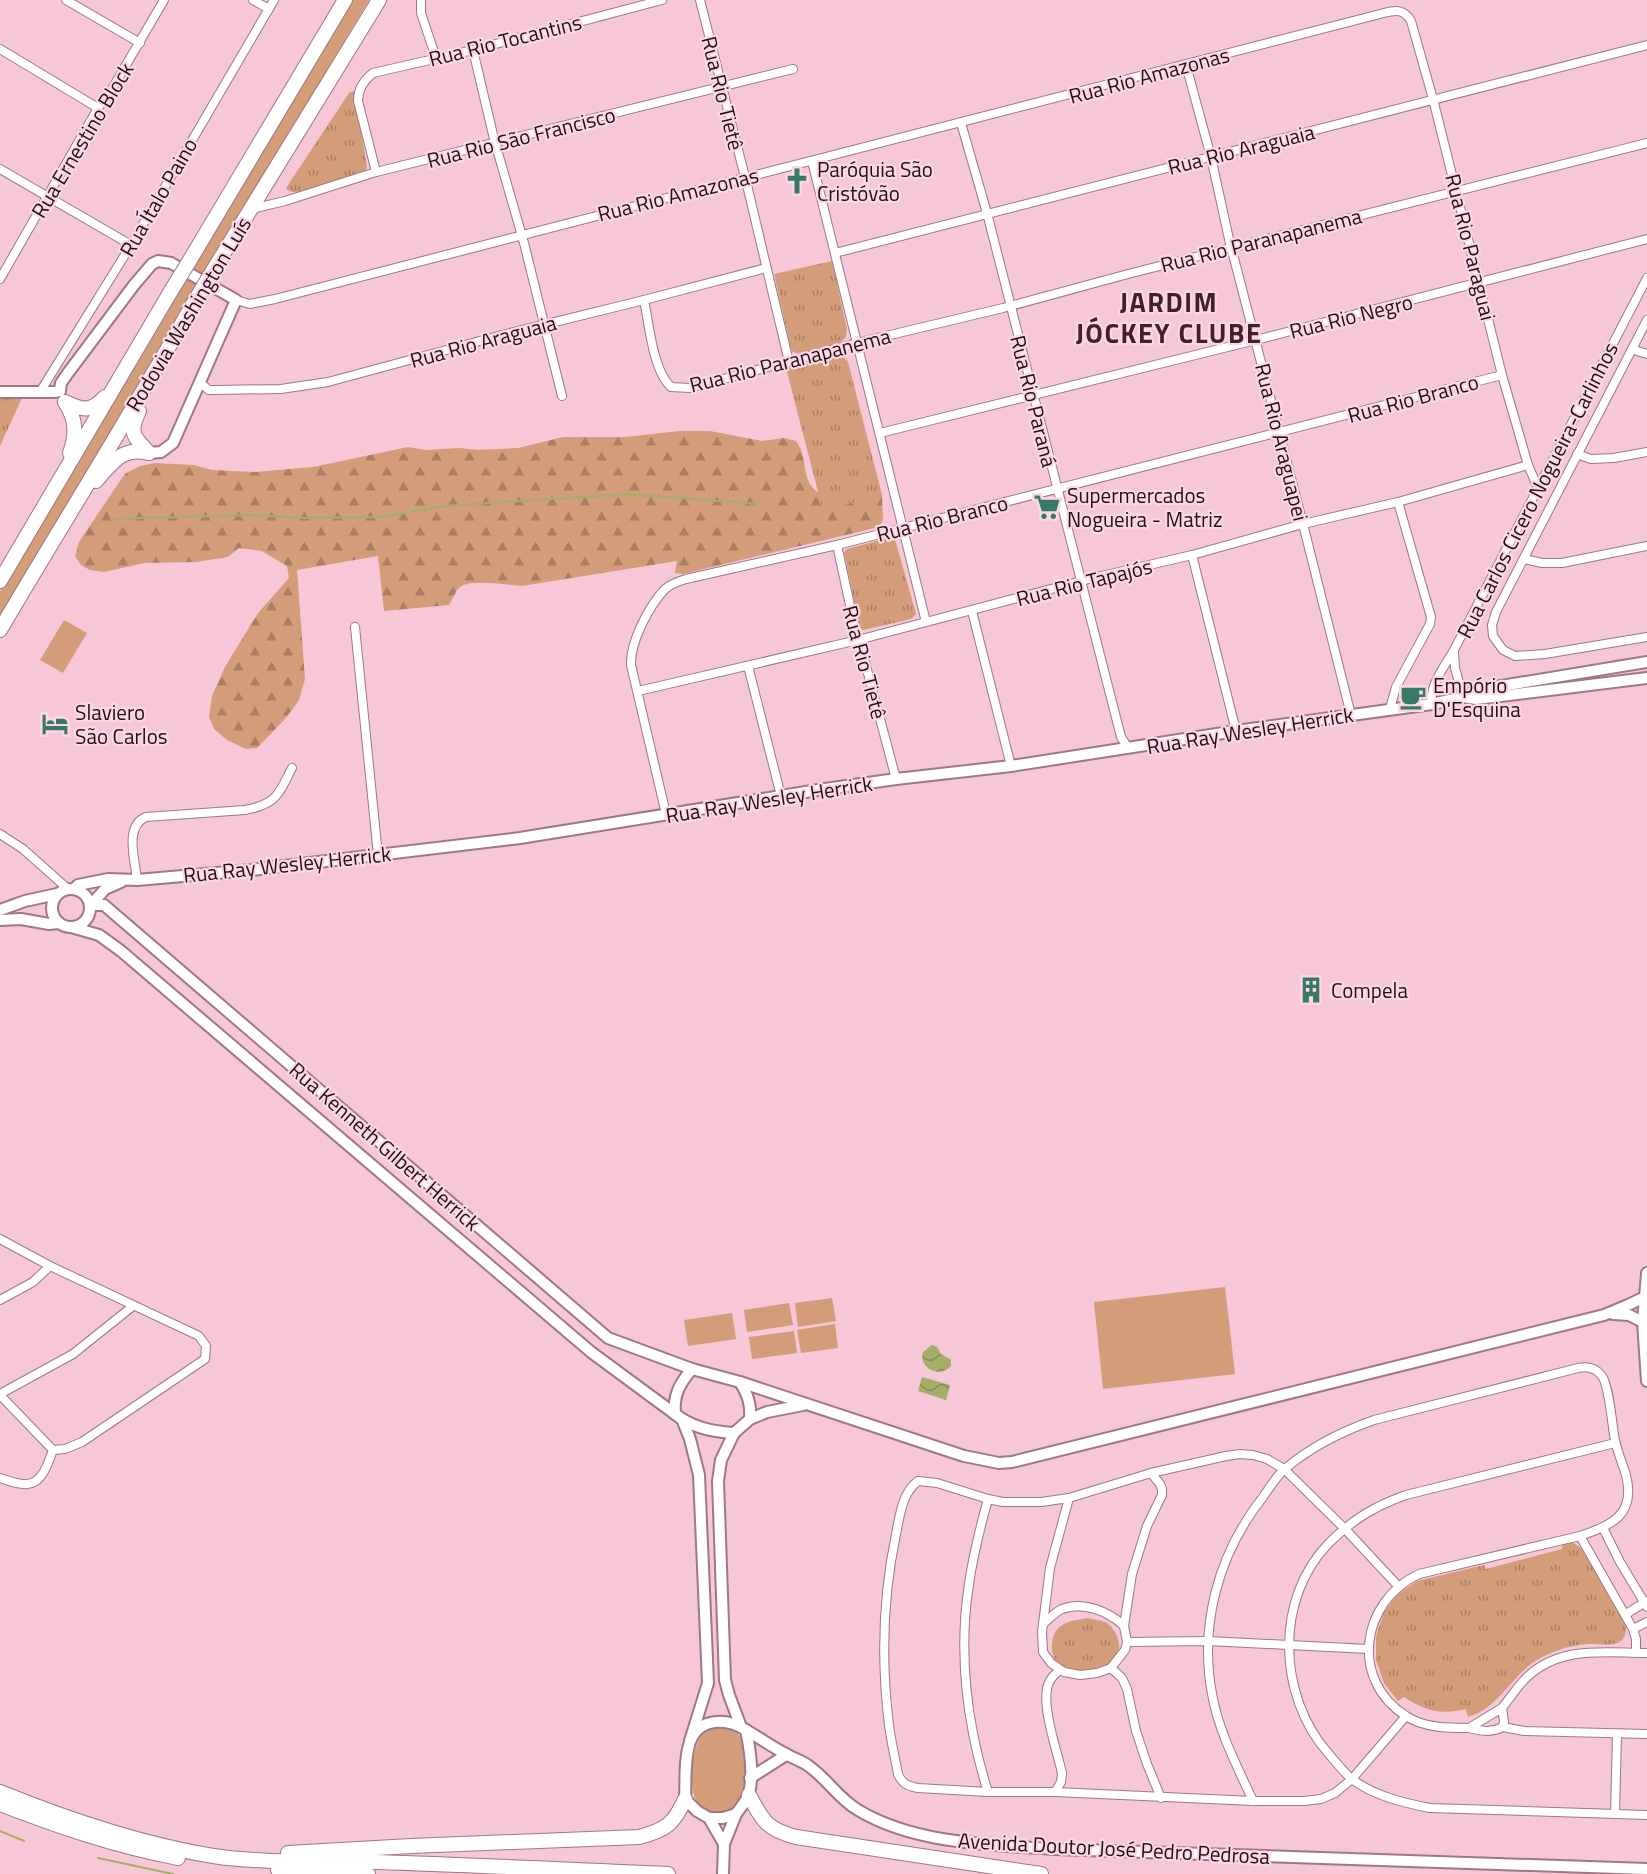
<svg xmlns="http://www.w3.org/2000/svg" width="1647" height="1874" font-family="'Titillium Web',sans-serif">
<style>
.grass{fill:#d29d78}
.forest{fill:url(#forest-firs)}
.park{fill:url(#park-tufts)}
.water{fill:url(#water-waves)}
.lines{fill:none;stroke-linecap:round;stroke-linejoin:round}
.stream{stroke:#a4ae66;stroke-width:2}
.street-casing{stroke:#a17686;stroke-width:10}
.secondary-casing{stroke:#a17686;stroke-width:14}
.highway-casing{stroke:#a17686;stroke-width:16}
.street{stroke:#fff;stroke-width:8}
.secondary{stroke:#fff;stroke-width:10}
.highway{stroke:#fff;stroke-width:14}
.highway-bridge-casing{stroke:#a17686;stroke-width:16;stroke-linecap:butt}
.highway-bridge{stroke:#fff;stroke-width:14}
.labels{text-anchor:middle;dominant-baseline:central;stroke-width:4.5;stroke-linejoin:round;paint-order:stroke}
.street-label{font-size:21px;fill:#201016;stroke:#fdd7e4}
.poi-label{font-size:21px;fill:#201016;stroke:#fdd7e4;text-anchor:start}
.district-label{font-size:27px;font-weight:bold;letter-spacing:1.5px;fill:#421f2d;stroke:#fdd7e4}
</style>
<defs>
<pattern id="forest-firs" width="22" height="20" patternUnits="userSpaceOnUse" patternTransform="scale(1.5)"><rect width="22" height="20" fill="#d29d78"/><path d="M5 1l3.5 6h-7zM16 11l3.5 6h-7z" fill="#aa7f61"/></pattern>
<pattern id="park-tufts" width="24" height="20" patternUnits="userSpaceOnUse" patternTransform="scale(1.5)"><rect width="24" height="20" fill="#d29d78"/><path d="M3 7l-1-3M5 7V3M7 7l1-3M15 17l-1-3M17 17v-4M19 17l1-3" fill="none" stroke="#aa7f61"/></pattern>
<pattern id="water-waves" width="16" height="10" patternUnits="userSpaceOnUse" patternTransform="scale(1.5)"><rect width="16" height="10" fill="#a4ae66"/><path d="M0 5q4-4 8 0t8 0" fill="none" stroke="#858c53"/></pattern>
</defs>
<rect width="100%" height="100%" fill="#f5c7d7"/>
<g class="grass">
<polygon points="349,0 369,0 204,275 191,266"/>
<polygon points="185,276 197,285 0,619 0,591"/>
<polygon points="64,620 87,633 63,673 40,660"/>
<polygon points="1225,1287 1235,1374 1103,1389 1094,1302"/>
<polygon points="832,1298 836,1321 798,1327 795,1303"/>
<polygon points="789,1303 793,1325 747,1332 744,1310"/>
<polygon points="732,1313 736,1339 688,1346 684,1320"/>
<polygon points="835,1324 838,1348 801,1353 797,1330"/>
<polygon points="794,1331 797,1353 752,1359 749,1337"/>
<path d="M723,1727C729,1729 735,1731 739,1735C748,1746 747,1782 743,1795C740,1804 728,1813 718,1813C708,1813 699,1807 695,1798C689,1785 692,1747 702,1735C707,1729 715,1728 723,1727Z"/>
</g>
<path class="forest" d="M680,431H710L762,441L784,438L796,441C808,457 801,474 813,488C816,492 822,495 826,497L858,487L882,495L883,520L879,527L683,574L675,573L677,561L522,586L492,583H472L463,585L457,590L449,605L384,611L378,556L297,570L305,679L299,700L286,718L257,748L246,749L227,740L214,729L209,717L212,696L225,667L258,613L289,578L287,566L262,551L239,548L228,557L196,562L145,563L104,572L90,570L81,565L75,556L79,542L122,478L126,473L140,466L155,463L194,465L212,470L255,472L313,467L408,447L425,450L460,448L478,450L518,448L563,437H625Z"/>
<g class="park">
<path d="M354,91L367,166L366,170L300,192C295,192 290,193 286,188L349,93Z"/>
<polygon points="832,261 847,329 846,337 840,343 800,354 793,352 791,349 774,274"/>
<polygon points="836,354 843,356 848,362 882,495 823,511 786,368"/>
<polygon points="0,395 21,397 21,400 0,446"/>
<polygon points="891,537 895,539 916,614 911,619 863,630 860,628 844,552 847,549"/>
<path d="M1567,1542H1572L1581,1548L1626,1626C1627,1651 1604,1643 1587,1644C1576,1645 1566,1647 1556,1651C1545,1655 1533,1661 1524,1670C1506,1687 1494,1709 1468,1717L1466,1709C1440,1715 1426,1711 1404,1697L1398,1701L1384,1683L1376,1660V1637L1383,1614L1397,1595L1417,1581L1484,1565L1486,1569L1562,1549V1543Z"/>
<path d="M1087,1618C1092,1619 1099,1620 1105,1622C1119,1629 1126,1656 1110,1665C1096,1674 1071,1677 1058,1664C1048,1652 1050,1631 1064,1624C1071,1620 1080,1620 1087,1618Z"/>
</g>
<g class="water">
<path d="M932,1345L937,1347L941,1354L951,1360V1366C940,1379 918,1368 923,1352Z"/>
<polygon points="922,1377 950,1385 946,1400 918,1391"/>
</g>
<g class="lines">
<g class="stream">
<polyline points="111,519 248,515 304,518 380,517 444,506 629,494 758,504"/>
<polyline points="0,1831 24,1841"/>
<polyline points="98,1858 173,1874"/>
</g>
<g class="street-casing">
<g id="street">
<polyline points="66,0 140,43"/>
<polyline points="253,0 269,9"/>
<polyline points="421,0 421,13 436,58"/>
<polyline points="700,0 747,185 789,362"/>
<polyline points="0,49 98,108"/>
<polyline points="473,50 494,139 524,243 562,396"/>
<polyline points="1186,65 1211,157 1229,239 1303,524 1351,715"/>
<polyline points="961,123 987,213 1121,737 1128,748"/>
<polyline points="812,161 926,622"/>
<polyline points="0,169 131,245"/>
<path d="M376,172L358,101C358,89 364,80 373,73L473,50L662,0"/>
<polyline points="251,209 285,201 376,172 793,69"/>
<polyline points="835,253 1647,45"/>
<polyline points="0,279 98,108 112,89 164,0"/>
<path d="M236,300L250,304L275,299C644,201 1015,111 1384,13C1396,10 1404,9 1411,21L1433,99L1502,375L1528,465L1538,488"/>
<path d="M644,300C649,324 653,371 671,387L690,388L865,341L1003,308L1128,274L1647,143"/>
<polyline points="1647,320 1496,612 1492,625 1493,636 1503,650 1515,656 1545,654 1647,637"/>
<polyline points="1633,347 1637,351 1647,354"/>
<polyline points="200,383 209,390 214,390 281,389 328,382 502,335 644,300 766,268"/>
<polyline points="40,392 131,245 274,0"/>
<polyline points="880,433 1256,340 1647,239"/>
<polyline points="1577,454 1591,459 1614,458 1647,452"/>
<polyline points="837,545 856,633 861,647 896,779"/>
<polyline points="1192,555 1236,731"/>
<polyline points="1524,559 1542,563 1562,563 1647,546"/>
<polyline points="972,611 1011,766"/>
<polyline points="355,627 378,855"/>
<polyline points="1454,652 1455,668 1463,697"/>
<polyline points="748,666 781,796"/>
<polyline points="638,691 858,640 1089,579 1192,555 1303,524 1398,502 1528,465"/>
<path d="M1432,704C1429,685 1445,666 1454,650L1647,278"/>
<polyline points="1390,709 1396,687 1430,624 1431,617 1398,502"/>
<path d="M666,814L631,665C630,642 649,606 665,589C671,584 679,581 686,579L837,545L1502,375"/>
<polyline points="0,834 23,849 68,889"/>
<path d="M137,880C135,860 124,826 146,817L245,810C277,804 278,795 292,768"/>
<path d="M0,1239L50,1266L199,1336L206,1346L205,1359L82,1442L65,1449L53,1450C48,1463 42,1486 24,1484C16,1484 7,1480 0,1478"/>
<polyline points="0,1300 33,1282 50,1266"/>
<polyline points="0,1394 73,1354 133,1306"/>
<polyline points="0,1395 53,1450"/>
<path d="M1615,1443L1406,1495C1375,1506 1353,1519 1329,1543C1274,1599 1278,1696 1328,1753C1336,1762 1344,1773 1353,1780C1375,1796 1404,1803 1430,1808L1647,1815"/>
<polyline points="1069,1498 1050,1568 1042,1632 1043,1652 1051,1663 1064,1672 1080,1675 1097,1673 1111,1668 1125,1650 1127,1642 1124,1626 1132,1574 1147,1526 1162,1495 1162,1489 1160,1484 1151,1473"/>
<polyline points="1603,1528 1620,1562 1647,1607"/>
<polyline points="1580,1536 1633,1629 1636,1639 1636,1653"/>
<path d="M1399,1587L1345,1529L1284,1469L1267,1459L1253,1455L1240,1454L1226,1456L1151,1473L1069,1498L1041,1502H1003L988,1499L937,1483L918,1481C902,1493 900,1515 896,1534C883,1596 881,1661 889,1725C891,1741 895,1758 898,1774C902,1784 908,1786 918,1788L988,1792H1055L1253,1801H1304L1321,1799L1335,1793L1352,1779L1406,1716"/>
<polyline points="1626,1614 1647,1601"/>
<path d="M1043,1624C1049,1619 1055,1612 1062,1609C1083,1601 1108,1611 1124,1626"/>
<polyline points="1633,1629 1647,1622"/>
<polyline points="1127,1642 1208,1641 1368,1649"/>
<polyline points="1111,1668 1122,1678 1127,1689 1136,1731 1147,1764 1161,1798"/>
<path d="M1502,1708C1510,1698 1517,1687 1526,1678C1560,1645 1604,1653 1647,1653"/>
<path d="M1502,1708L1504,1721L1503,1727C1491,1733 1481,1731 1469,1728Z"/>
<polyline points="1503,1727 1524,1731 1647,1734"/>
<path d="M988,1792C967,1726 958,1653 969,1584C973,1555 980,1528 988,1499"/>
<path d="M1055,1792L1061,1782L1062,1773C1057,1751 1041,1705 1048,1685C1050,1678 1055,1674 1060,1670"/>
<path d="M1253,1801C1238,1768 1220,1734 1213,1699C1198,1627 1218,1554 1263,1497C1270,1487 1277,1475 1286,1468C1312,1446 1343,1431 1374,1420L1578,1368C1587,1366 1596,1368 1602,1376C1609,1386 1612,1422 1614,1435C1616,1449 1622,1462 1626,1475C1636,1515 1612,1525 1580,1536L1419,1574C1361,1601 1349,1680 1406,1716C1424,1728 1448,1728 1469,1728"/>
<polyline points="1615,1814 1617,1734"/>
</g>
</g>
<g class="secondary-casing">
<g id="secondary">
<polyline points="60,391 61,383 68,373 134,285 152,264 158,261 171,263 236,300 173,443 161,452 149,453"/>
<polyline points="0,392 54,392 60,391"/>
<polyline points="1463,697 1477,690 1647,662"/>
<circle cx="71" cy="908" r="19"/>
<polyline points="74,889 78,885 108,879 137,880 251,870 520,838 818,790 896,779 1011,766 1236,731 1432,704 1463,697 1476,699 1647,678"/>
<polyline points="91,905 104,905 608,1338 692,1369"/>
<polyline points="91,905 105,889 121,882"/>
<polyline points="0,910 25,901 57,894"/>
<polyline points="0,920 21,919 49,924 59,923"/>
<polyline points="71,927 99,935 121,951 591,1352 675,1414"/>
<polyline points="1647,1273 1643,1322 1647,1381"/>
<polyline points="1613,1314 1629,1315 1643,1322 1647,1321"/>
<path d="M692,1369L740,1382C748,1395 751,1404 750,1419L734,1433C714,1432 691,1427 675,1414C673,1395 680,1383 692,1369Z"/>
<polyline points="740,1382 964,1456 999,1463 1012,1462 1604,1315 1628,1305 1647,1296"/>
<polyline points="682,1419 690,1439 699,1475 708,1683 690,1741"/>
<polyline points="750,1419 767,1412 803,1405"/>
<polyline points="734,1433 721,1460 718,1481 725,1680 729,1695 741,1727"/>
<path d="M746,1730C760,1738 772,1747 786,1754C794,1759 803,1761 810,1767C828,1780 839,1799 858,1810C914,1844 991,1845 1055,1849L1647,1869"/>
<polyline points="750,1778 786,1755"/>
<path d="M709,1818H723L736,1814C740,1808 747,1801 749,1793C754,1774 750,1749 746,1730C727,1718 699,1717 690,1742C684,1759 686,1781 685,1799L697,1811L709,1818L724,1844"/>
<polyline points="723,1874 724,1844 736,1814"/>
</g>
</g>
<g class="highway-casing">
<g id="highway">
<polyline points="190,260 345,0"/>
<polyline points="212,272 379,0"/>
<path d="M65,402C76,419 77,434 70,453"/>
<path d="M65,402C83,411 91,412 105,397"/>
<path d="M139,411C128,433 134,437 149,453"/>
<path d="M96,481C112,463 122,446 149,453"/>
<polyline points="0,581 171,291"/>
<path d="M0,630C64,521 132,414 193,304"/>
<path d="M0,1792C69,1820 140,1844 213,1856C267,1864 322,1860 377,1862C474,1865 571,1870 668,1874"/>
<path d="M749,1795C763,1821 766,1829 796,1837L1041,1874"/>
<path d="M0,1804C60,1827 115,1846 178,1858"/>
<path d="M288,1853L411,1846L639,1837C666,1830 674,1824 685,1799"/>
<polyline points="278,1870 368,1874"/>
</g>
</g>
<use href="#street" class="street"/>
<use href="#secondary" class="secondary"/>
<use href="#highway" class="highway"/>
<g class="highway-bridge-casing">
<g id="highway-bridge">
<polyline points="171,291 190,260"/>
<polyline points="193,304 212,272"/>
</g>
</g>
<use href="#highway-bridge" class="highway-bridge"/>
</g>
<defs>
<g id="church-bare" transform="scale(2.07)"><path d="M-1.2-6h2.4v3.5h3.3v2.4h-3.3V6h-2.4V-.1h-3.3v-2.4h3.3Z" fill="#377869" stroke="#fdd7e4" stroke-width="2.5" paint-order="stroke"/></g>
<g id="supermarket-bare" transform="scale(2.07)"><path d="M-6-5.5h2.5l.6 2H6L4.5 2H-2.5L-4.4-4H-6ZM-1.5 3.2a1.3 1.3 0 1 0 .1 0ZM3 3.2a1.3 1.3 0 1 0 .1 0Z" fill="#377869" stroke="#fdd7e4" stroke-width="2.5" paint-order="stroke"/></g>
<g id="cafe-bare" transform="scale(2.07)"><path d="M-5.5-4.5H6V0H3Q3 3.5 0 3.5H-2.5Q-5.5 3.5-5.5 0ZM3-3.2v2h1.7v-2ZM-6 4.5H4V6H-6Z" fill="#377869" stroke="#fdd7e4" stroke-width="2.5" paint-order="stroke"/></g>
<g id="hotel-bare" transform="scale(2.07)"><path d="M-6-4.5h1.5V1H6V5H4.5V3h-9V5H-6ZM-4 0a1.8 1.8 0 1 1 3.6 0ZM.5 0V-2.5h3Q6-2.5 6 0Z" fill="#377869" stroke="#fdd7e4" stroke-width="2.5" paint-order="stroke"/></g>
<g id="building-bare" transform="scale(2.07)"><path d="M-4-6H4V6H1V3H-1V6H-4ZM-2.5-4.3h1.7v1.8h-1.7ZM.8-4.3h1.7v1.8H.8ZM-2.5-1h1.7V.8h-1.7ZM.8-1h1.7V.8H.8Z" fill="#377869" stroke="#fdd7e4" stroke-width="2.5" paint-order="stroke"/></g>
</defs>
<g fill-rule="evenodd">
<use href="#church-bare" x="797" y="181"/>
<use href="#supermarket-bare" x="1047" y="507"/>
<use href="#cafe-bare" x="1413" y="697"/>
<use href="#hotel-bare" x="55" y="724"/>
<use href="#building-bare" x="1311" y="990"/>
</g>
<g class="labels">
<g class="street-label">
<text transform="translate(505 40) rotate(-14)">Rua Rio Tocantins</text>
<text transform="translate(1149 75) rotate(-15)">Rua Rio Amazonas</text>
<text transform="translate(723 93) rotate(76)">Rua Rio Tietê</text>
<text transform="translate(521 137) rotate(-14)">Rua Rio São Francisco</text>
<text transform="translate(82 140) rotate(-59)">Rua Ernestino Block</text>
<text transform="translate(1241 149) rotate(-14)">Rua Rio Araguaia</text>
<text transform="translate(678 194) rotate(-14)">Rua Rio Amazonas</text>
<text transform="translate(158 197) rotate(-60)">Rua Ítalo Paino</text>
<text transform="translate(1261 240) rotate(-14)">Rua Rio Paranapanema</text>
<text transform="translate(1471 247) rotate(76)">Rua Rio Paraguai</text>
<text transform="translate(188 314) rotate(-59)">Rodovia Washington Luís</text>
<text transform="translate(1351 316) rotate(-14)">Rua Rio Negro</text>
<text transform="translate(483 341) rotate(-15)">Rua Rio Araguaia</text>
<text transform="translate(790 360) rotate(-14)">Rua Rio Paranapanema</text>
<text transform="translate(1413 398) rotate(-15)">Rua Rio Branco</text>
<text transform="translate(1034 401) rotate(76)">Rua Rio Paraná</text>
<text transform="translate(1282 442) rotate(76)">Rua Rio Araguapei</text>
<text transform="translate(1537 490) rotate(-63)">Rua Carlos Cicero Nogueira-Carlinhos</text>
<text transform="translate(942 518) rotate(-14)">Rua Rio Branco</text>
<text transform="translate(1084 582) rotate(-14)">Rua Rio Tapajós</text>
<text transform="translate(865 662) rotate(75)">Rua Rio Tietê</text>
<text transform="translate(1250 730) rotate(-9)">Rua Ray Wesley Herrick</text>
<text transform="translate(769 799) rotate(-9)">Rua Ray Wesley Herrick</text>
<text transform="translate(287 864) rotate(-6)">Rua Ray Wesley Herrick</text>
<text transform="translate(385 1146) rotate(41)">Rua Kenneth Gilbert Herrick</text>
<text transform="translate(1114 1848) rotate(3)">Avenida Doutor José Pedro Pedrosa</text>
</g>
<g class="poi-label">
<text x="817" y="169">Paróquia São<tspan x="817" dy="24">Cristóvão</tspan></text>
<text x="1067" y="495">Supermercados<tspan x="1067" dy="24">Nogueira - Matriz</tspan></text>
<text x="1433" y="685">Empório<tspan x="1433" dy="24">D'Esquina</tspan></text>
<text x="75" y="712">Slaviero<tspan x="75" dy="24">São Carlos</tspan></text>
<text x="1331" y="990">Compela</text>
</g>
<g class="district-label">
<text x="1169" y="301">JARDIM<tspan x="1169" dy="31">JÓCKEY CLUBE</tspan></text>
</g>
</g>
</svg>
